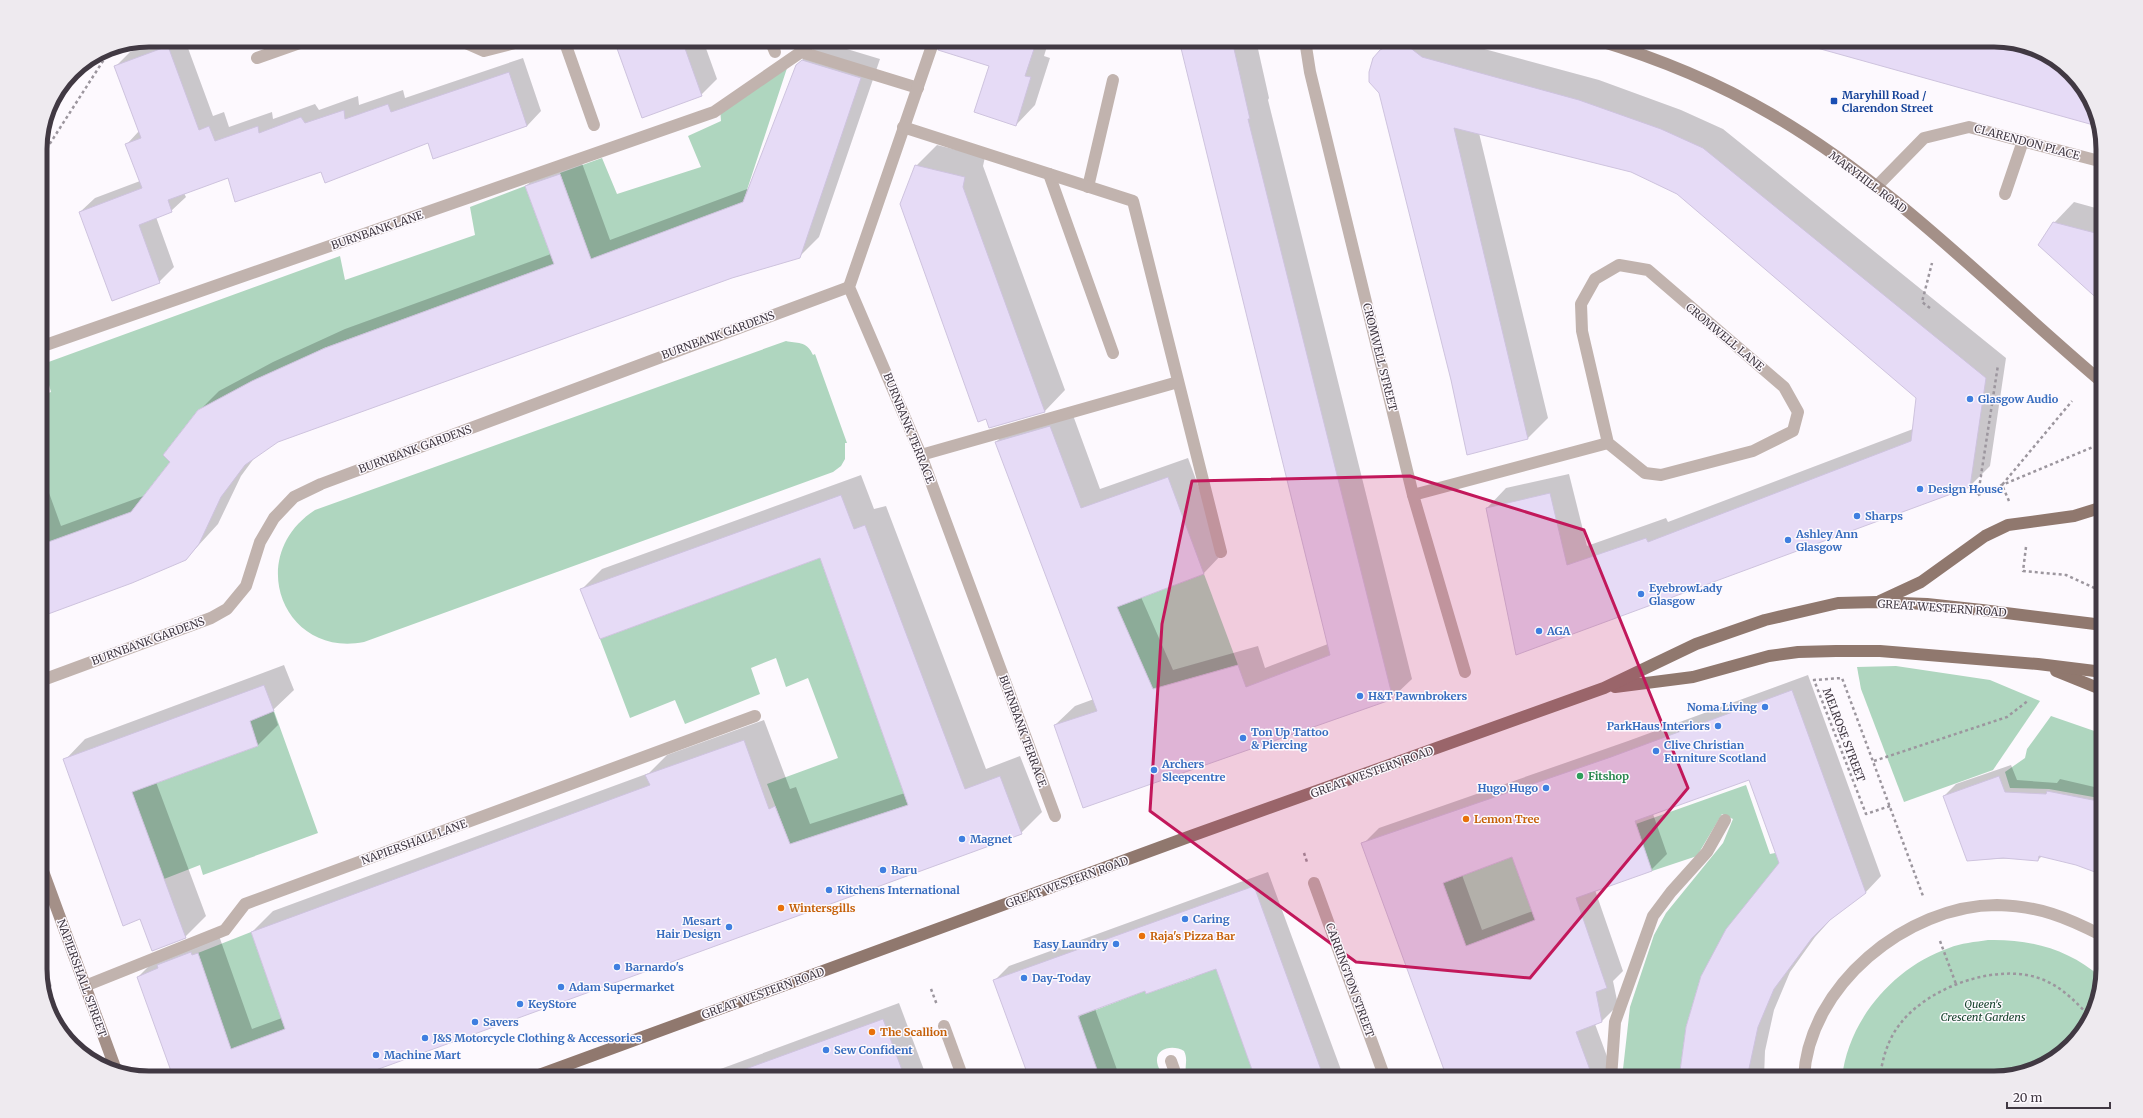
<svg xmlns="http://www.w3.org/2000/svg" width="2143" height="1118" font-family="Merriweather,serif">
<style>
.green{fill:#afd6bf}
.shadow{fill:#0003;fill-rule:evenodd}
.building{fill:#e6dbf6;stroke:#cec3de;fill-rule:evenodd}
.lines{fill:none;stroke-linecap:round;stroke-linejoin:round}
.path{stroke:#9c969e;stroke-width:2.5;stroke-dasharray:3 3;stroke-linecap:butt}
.lane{stroke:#c1b3ae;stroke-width:12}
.street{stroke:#c1b3ae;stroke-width:12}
.secondary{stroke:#a49088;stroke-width:12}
.primary{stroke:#90786e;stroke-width:12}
.marked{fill:#c2185b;fill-opacity:0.2;stroke:#c2185b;stroke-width:3;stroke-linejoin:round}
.transit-dot{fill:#1a4fb4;stroke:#fdf9fe;stroke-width:1.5}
.shop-dot{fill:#3f7fe0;stroke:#fdf9fe;stroke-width:1.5}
.leisure-dot{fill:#2e9e5b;stroke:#fdf9fe;stroke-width:1.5}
.food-dot{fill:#e8710a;stroke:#fdf9fe;stroke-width:1.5}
.labels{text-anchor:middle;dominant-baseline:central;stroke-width:3;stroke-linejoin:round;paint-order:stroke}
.transit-label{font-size:11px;font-weight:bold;fill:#164399;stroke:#fdf9fe;text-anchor:start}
.street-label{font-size:11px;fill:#413943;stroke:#fdf9fe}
.shop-label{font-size:11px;font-weight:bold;fill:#366cbe;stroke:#fdf9fe;text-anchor:start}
.leisure-label{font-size:11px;font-weight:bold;fill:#27864d;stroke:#fdf9fe;text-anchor:start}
.food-label{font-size:11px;font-weight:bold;fill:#c56008;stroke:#fdf9fe;text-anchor:start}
.park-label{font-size:11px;font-style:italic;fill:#17432d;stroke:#fdf9fe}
.rim{fill:none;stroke:#413943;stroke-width:5}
</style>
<rect width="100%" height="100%" fill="#fdf9fe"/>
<g class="green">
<polygon points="790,59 743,202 591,259 560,173 602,158 617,194 701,167 688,136 721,121 720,108"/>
<polygon points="525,186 554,264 324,348 198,410 163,455 170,462 131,512 41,545 40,396 51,392 43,364 340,256 345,280 475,235 470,207"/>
<path d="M786,341C796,344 807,340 813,355L815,354L847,443H845V459L841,466L833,472L364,642C283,658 244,556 315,510Z"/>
<polygon points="820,558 908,805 790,844 767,784 838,758 808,678 786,687 776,658 751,668 760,694 685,724 675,700 630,718 600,639"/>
<polygon points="1204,574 1238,665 1153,689 1117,607"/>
<polygon points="1896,666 1990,680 2040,701 1993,770 1904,802 1861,689 1857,667"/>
<polygon points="274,711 318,833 203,875 200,865 164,879 132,792 258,746 250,721"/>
<polygon points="2051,716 2103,734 2103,792 2099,798 2049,789 2010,788 2005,772 2025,758 2027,749"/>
<polygon points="1746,785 1770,854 1775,853 1791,867 1701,976 1686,1027 1679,1078 1622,1078 1630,1007 1654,935 1666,913 1723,843 1733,819 1722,814 1697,856 1652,871 1636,824"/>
<polygon points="1512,857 1535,920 1466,946 1443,883"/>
<polygon points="251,932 285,1029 231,1049 198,953"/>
<path d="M1988,940C2031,939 2068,949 2101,977L2092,1017L2054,1060L1994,1078H1842C1848,1020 1894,967 1949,948C1961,943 1975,942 1988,940Z"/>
<path d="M1221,961L1222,984L1255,1078H1187C1183,1068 1189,1061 1184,1051C1173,1044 1152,1048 1158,1066C1160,1072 1165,1074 1168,1078H1100L1077,1023L1080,1016L1145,991L1146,994L1195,977L1196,971Z"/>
</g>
<g class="shadow">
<polygon points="161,40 185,40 213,116 224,112 229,127 272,112 273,119 315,104 319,110 358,96 359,105 403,90 405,98 523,58 541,111 527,126 434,157 429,142 321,170 229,176 184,193 186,197 171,211 156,217 174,267 159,282 80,212 95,198 140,181 127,144 139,131 116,66 130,52"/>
<polygon points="615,40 703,40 717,79 701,95"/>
<polygon points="808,40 835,40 827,43 880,59 819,237 799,257 731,277 278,441 255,457 241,476 218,524 186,559 40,616 40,468 61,526 146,495 172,462 199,411 219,391 273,362 345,329 551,254 526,186 546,167 579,155 610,240 750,188 797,65 815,47 810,46"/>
<polygon points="980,40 1049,40 1044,56 1050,58 1035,105 1016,125"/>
<polygon points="1174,40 1256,40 1269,98 1268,100 1412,679 1392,698 1055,725 1075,706 1094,699 996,442 1016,423 1070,407 1100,489 1188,458 1223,553 1204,573 1141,597 1173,670 1258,646 1265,668 1328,644 1182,48"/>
<polygon points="1392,40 1451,40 1599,80 1681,110 1723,129 2006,358 1990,466 1970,486 1517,653 1487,508 1506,488 1569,474 1587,546 1666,518 1668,522 1913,429 1917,398 1677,193 1631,171 1479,133 1548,418 1528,438 1467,454 1381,50"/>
<polygon points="1790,40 1994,40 2085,89 2097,125"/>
<polygon points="95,57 90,62 84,64"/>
<polygon points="937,145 985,157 983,166 1065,390 1045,411 990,427 916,166"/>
<polygon points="2074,202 2103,210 2103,303 2054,223"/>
<polygon points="861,475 874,509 886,506 986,769 1020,756 1042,812 1021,833 174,1078 138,977 159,956 218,933 252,1029 282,1018 252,932 273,911 649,773 667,755 764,720 790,789 796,787 810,824 905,793 820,557 581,590 602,569"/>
<polygon points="284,665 294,690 273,710 278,725 258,745 156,782 206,916 185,937 140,918 65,760 85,739"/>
<path d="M1808,675L1881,876L1865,893L1834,916L1815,937L1790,972L1774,1010L1765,1051L1764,1078H1680L1780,863L1750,778L1653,814L1667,854L1651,870L1595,890L1623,971L1613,981L1618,1005L1602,1021L1595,1024L1615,1078H1448L1363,844L1379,828L1628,741ZM1513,856L1533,911L1482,930L1462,875Z"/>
<polygon points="2011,765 2017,780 2057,783 2060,779 2103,789 2103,875 2076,864 2042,856 2038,860 2020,858 1968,860 1944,796 1956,784"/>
<polygon points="1268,872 1344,1078 1256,1078 1217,968 1145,990 1095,1009 1120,1078 1030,1078 994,981 1009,966"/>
<polygon points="40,955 52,986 46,992 40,976"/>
<polygon points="899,1003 927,1078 696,1078"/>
</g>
<g class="building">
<polygon points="614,40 682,40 702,96 642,118"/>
<polygon points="941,40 1037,40 1025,76 1031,77 1016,126 974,112 989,66 938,50"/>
<polygon points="1179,40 1232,40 1250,119 1248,119 1393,699 1083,808 1054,725 1097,711 995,442 1050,426 1081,508 1168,477 1204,574 1117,607 1153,689 1238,665 1246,687 1330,655"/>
<polygon points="1818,40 1994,40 2042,51 2085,89 2097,126 1817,48"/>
<polygon points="1404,43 1422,57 1579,100 1661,129 1703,148 1986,378 1970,487 1516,655 1486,508 1550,493 1567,565 1646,538 1648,542 1911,441 1916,398 1677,194 1631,172 1454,128 1528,439 1467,455 1451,380 1379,93 1369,82 1369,72 1373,58 1380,50 1389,45"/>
<polygon points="168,46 199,130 209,126 215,141 258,126 259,133 301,117 305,123 344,110 345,119 388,104 391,112 509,72 527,126 433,159 428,143 325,183 321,172 235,202 228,178 168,200 172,212 139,225 160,283 112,301 79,212 142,188 125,144 141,138 114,66"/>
<polygon points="802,60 861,78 800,258 732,278 278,442 245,465 221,497 199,544 186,560 132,583 40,617 40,545 131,512 170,462 163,455 198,410 252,381 325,348 554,264 525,186 560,174 591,259 743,202 796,65"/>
<polygon points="915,165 965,177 963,187 1045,412 989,428 986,419 978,422 900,204"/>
<polygon points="2053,222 2103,235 2103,304 2038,245"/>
<polygon points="841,495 854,529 865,525 965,789 1000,776 1022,834 354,1078 161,1078 160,1075 171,1071 137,977 158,968 157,965 191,952 192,955 198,953 231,1049 285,1029 251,932 650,785 645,775 744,740 769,809 775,806 790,844 908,805 820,558 600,639 580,589"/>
<polygon points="264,685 274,711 250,721 258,746 132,792 186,938 152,951 140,919 123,926 63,759"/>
<path d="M1792,690L1866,893L1830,920L1812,938L1774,989L1758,1027L1747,1078H1679L1686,1027L1701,976L1726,929L1779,863L1749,780L1635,821L1652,871L1576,898L1607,988L1596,992L1602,1022L1576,1032L1593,1078H1447L1361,843L1611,757ZM1512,857L1535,920L1466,946L1443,883Z"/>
<polygon points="1999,776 2005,792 2046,794 2047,791 2103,802 2103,875 2076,865 2039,856 2038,861 2003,858 1967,861 1943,796"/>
<polygon points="1254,886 1324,1078 1255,1078 1216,969 1146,994 1145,991 1078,1016 1100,1078 1029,1078 993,980"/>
<polygon points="883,1019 905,1078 730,1078 729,1075"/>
</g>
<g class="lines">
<g class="path">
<polyline points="232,40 235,47"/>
<polyline points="40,159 112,47"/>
<polyline points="1930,308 1922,302 1932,263"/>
<polyline points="1978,495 1998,365"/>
<polyline points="1978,495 2093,447"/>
<polyline points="2009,501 2002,485 2072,401"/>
<polyline points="2026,547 2023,571 2066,575 2103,592"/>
<polyline points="1874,761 2007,717 2029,700"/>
<polyline points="1890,806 1866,814 1814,680 1842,678 1923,896"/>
<polyline points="1304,853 1307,862"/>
<polyline points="1940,941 1956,984"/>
<polyline points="931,989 937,1005"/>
<path d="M1880,1078C1882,1059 1888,1039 1900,1024C1928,987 1999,961 2044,980C2063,988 2077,1003 2091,1018"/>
</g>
<g class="lane">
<polyline points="1049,174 1113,353"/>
<polyline points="1088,187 1113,80"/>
<polyline points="2005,194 2023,141"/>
<polyline points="40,347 714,112 801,52 918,88"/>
<polyline points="921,455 1178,382"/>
<polyline points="1413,495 1608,443 1582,331 1581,304 1595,279 1619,265 1648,270 1784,387 1798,412 1793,431 1753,451 1661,475 1645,473 1608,443"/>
<polyline points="85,986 225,930 245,904 755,716"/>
<polyline points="1171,1061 1177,1078"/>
<polyline points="1611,1078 1615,1022 1653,916 1671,892 1707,852 1725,820"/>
</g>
<g class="street">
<polyline points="459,40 484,51 526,40"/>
<polyline points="564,40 594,125"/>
<polyline points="770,40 775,52"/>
<polyline points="934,40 849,287 921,455 1055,816"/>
<polyline points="1305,40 1310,72 1413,495 1465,672"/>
<polyline points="257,58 308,40"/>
<polyline points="903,127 1133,201 1221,552"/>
<polyline points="1876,187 1924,138 1969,127 2103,162"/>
<polyline points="40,681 211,618 227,609 246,586 260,542 274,518 294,497 321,484 849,287"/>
<polyline points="1314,883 1385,1078"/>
<polyline points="944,1026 963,1078"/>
<path d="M1804,1078C1808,986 1907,905 1997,905C2039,906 2066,917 2103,936"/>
</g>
<g class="secondary">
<path d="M1597,40C1657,58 1716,82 1771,114C1895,186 1994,291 2103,383"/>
<polyline points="40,863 116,1070"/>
</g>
<g class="primary">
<polyline points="1880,601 1921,582 1985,536 2008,525 2074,516 2103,507"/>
<polyline points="2056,671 2103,690"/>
<polyline points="1615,687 1693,677 1769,656 1798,652 1836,651 1880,651 2038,664 2103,672"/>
<polyline points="531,1078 1191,836 1604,688 1696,644 1765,620 1838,603 1877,602 1927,604 1982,610 2103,625"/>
</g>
</g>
<path class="marked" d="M1410,476L1584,530L1688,788L1530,978L1356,962L1150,811L1162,624L1192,481Z"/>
<rect class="transit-dot" x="1830" y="97" width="8" height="8" rx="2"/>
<g class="shop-dot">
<circle cx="1970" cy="399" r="4"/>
<circle cx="1920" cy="489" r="4"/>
<circle cx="1857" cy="516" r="4"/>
<circle cx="1788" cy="540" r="4"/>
<circle cx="1641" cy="594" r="4"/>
<circle cx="1539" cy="631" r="4"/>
<circle cx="1360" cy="696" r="4"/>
<circle cx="1765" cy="707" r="4"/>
<circle cx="1718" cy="726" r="4"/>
<circle cx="1243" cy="738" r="4"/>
<circle cx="1656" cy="751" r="4"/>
<circle cx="1154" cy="770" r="4"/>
<circle cx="1546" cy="788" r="4"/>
<circle cx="962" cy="839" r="4"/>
<circle cx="883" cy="870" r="4"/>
<circle cx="829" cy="890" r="4"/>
<circle cx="1185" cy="919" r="4"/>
<circle cx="729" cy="927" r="4"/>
<circle cx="1116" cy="944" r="4"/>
<circle cx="617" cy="967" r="4"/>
<circle cx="1024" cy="978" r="4"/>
<circle cx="561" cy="987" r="4"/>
<circle cx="520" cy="1004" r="4"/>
<circle cx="475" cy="1022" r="4"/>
<circle cx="425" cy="1038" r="4"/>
<circle cx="826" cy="1050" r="4"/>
<circle cx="376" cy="1055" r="4"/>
</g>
<circle class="leisure-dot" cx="1580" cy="776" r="4"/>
<g class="food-dot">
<circle cx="1466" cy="819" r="4"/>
<circle cx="781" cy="908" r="4"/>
<circle cx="1142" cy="936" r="4"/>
<circle cx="872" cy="1032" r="4"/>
</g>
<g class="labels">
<g class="transit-label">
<text x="1842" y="95">Maryhill Road /<tspan x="1842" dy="13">Clarendon Street</tspan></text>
</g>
<g class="street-label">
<text transform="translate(2027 142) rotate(15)">CLARENDON PLACE</text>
<text transform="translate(1868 182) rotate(37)">MARYHILL ROAD</text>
<text transform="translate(377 230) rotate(-19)">BURNBANK LANE</text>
<text transform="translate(718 335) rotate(-20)">BURNBANK GARDENS</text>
<text transform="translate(1725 337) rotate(40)">CROMWELL LANE</text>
<text transform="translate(1380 357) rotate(76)">CROMWELL STREET</text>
<text transform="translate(909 428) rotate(68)">BURNBANK TERRACE</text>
<text transform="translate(415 449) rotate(-20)">BURNBANK GARDENS</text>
<text transform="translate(1942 608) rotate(4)">GREAT WESTERN ROAD</text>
<text transform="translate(148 641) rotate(-20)">BURNBANK GARDENS</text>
<text transform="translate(1023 731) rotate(70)">BURNBANK TERRACE</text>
<text transform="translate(1844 735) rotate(69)">MELROSE STREET</text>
<text transform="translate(1372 772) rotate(-20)">GREAT WESTERN ROAD</text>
<text transform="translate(414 842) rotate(-20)">NAPIERSHALL LANE</text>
<text transform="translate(1067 882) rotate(-20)">GREAT WESTERN ROAD</text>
<text transform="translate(82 978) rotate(70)">NAPIERSHALL STREET</text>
<text transform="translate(1350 980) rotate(70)">CARRINGTON STREET</text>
<text transform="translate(763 993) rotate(-20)">GREAT WESTERN ROAD</text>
</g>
<g class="shop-label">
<text x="1978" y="399">Glasgow Audio</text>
<text x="1928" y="489">Design House</text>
<text x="1865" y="516">Sharps</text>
<text x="1796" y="534">Ashley Ann<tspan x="1796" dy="13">Glasgow</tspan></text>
<text x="1649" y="588">EyebrowLady<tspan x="1649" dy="13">Glasgow</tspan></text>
<text x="1547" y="631">AGA</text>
<text x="1368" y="696">H&amp;T Pawnbrokers</text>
<text x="1757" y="707" text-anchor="end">Noma Living</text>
<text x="1710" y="726" text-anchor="end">ParkHaus Interiors</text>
<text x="1251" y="732">Ton Up Tattoo<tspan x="1251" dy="13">&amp; Piercing</tspan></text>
<text x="1664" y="745">Clive Christian<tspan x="1664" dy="13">Furniture Scotland</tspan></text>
<text x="1162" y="764">Archers<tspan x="1162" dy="13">Sleepcentre</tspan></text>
<text x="1538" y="788" text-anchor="end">Hugo Hugo</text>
<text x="970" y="839">Magnet</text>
<text x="891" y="870">Baru</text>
<text x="837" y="890">Kitchens International</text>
<text x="1193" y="919">Caring</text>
<text x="721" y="921" text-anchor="end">Mesart<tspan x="721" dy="13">Hair Design</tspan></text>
<text x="1108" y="944" text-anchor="end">Easy Laundry</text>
<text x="625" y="967">Barnardo's</text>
<text x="1032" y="978">Day-Today</text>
<text x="569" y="987">Adam Supermarket</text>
<text x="528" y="1004">KeyStore</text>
<text x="483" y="1022">Savers</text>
<text x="433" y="1038">J&amp;S Motorcycle Clothing &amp; Accessories</text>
<text x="834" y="1050">Sew Confident</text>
<text x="384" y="1055">Machine Mart</text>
</g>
<g class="leisure-label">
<text x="1588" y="776">Fitshop</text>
</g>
<g class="food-label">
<text x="1474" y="819">Lemon Tree</text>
<text x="789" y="908">Wintersgills</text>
<text x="1150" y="936">Raja's Pizza Bar</text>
<text x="880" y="1032">The Scallion</text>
</g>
<g class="park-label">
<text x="1983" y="1004">Queen's<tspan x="1983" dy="13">Crescent Gardens</tspan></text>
</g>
</g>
<path d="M0 0H2143V1118H0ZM149 47H1994A102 102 0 0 1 2096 149V969A102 102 0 0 1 1994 1071H149A102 102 0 0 1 47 969V149A102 102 0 0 1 149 47Z" fill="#eeeaef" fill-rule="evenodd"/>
<path class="rim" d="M149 47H1994A102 102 0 0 1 2096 149V969A102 102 0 0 1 1994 1071H149A102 102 0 0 1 47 969V149A102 102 0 0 1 149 47Z"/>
<path d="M2007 1102v6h103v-6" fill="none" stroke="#413943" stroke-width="2"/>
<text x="2013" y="1102" font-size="12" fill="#413943" stroke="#fdf9fe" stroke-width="3" paint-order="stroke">20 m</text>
</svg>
